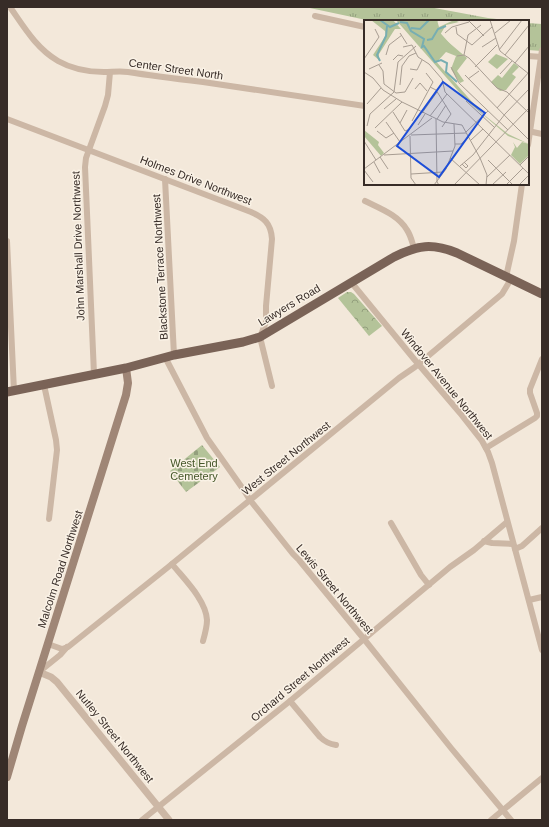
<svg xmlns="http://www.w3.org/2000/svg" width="549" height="827" font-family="Arial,sans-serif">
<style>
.grass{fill:url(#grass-tufts)}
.cemetery{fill:url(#cemetery-stones)}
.park{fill:url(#park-crowns)}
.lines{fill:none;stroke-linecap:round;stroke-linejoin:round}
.minor{stroke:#ccb7a5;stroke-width:6}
.tertiary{stroke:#ccb7a5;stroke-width:7}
.secondary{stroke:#9f8676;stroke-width:8}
.primary{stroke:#7a6357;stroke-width:9}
.labels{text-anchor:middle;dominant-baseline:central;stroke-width:3;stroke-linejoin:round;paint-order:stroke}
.street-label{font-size:11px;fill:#372c27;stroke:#faf2e6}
.park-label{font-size:11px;fill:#455729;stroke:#faf2e6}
.inset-river{fill:none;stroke:#77aeb2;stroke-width:2}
.inset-road{fill:none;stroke:#a89d92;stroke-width:1}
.view{fill:#1d4ed8;fill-opacity:0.15;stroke:#1d4ed8;stroke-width:2}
.inset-edge{fill:none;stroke:#372c27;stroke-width:2}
</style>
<defs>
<pattern id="grass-tufts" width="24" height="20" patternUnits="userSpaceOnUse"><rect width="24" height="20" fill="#b4c399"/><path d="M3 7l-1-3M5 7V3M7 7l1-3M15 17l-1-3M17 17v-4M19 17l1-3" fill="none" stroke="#939f7d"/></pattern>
<pattern id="cemetery-stones" width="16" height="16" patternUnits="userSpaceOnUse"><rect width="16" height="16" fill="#b4c399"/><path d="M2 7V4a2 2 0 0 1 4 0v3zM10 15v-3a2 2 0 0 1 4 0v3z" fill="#939f7d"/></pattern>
<pattern id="park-crowns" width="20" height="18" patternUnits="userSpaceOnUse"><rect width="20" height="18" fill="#b4c399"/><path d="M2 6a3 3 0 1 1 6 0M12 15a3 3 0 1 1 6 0" fill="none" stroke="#939f7d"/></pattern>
</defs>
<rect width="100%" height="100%" fill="#f3e8da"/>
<g class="grass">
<polygon points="305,7 429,7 488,18 515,21 371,21"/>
<polygon points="528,23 542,24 542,51 528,50"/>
</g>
<polygon class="cemetery" points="202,445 220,467 186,492 170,471"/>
<polygon class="park" points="347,292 351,292 354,294 382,326 369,336 338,298"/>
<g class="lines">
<g class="minor">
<path d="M10,7C24,27 36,48 58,61C72,69 88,72 104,72C112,72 120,71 128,72C153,76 178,79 203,82C257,90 311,98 365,106"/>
<polyline points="315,16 365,27"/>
<polyline points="528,56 542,57"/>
<path d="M7,119L251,212C264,218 271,223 272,239L266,306V322L260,337L272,386"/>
<polyline points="528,131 542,134"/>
<polyline points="528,145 542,50"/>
<polyline points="165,179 174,355"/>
<path d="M365,201C381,209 398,215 407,230C411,236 412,242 414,248"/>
<polyline points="7,241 14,391"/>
<polyline points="506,277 514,241 522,184"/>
<polyline points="351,282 414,359 460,413 482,441 488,452 492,463 542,650"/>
<polyline points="165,357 207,438 243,489 250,500 293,554 299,560 364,639 451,748 511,820"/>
<polyline points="94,374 85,167 86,158 105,106 108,95 110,72"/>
<polyline points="44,385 56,440 57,450 49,519"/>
<polyline points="486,448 535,418 537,416 537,413 530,393 530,389 542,359"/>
<polyline points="391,523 421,575 429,585"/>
<polyline points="484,541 492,543 513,544"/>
<polyline points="515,549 522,546 542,528"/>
<path d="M172,564C184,579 206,600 207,620C207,627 205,634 203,641"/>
<polyline points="529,600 542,597"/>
<polyline points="48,644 62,649 68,647 167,568 399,378 415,367 502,294 511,279"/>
<polyline points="39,672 60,655 67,647"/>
<path d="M290,701L320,737C325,742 329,744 336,745"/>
<polyline points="142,820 290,701 450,567 474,550 507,522"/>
<polyline points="491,820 542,778"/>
</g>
<polyline class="tertiary" points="39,672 51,677 57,682 169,820"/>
<polyline class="secondary" points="7,777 22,726 126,395 128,383 126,368"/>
<path class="primary" d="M7,392L126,368L174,355L243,342L260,337L394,257C418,245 432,243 457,253L542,294"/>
</g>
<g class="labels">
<g class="street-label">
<text transform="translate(176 69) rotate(8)">Center Street North</text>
<text transform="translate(196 180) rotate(21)">Holmes Drive Northwest</text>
<text transform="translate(78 246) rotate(-92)">John Marshall Drive Northwest</text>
<text transform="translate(160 267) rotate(-93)">Blackstone Terrace Northwest</text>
<text transform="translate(289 305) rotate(-31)">Lawyers Road</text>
<text transform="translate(447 384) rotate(51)">Windover Avenue Northwest</text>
<text transform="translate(286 458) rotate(-39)">West Street Northwest</text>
<text transform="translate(60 569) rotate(-72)">Malcolm Road Northwest</text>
<text transform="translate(335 589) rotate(50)">Lewis Street Northwest</text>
<text transform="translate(300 679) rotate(-40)">Orchard Street Northwest</text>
<text transform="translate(115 736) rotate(51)">Nutley Street Northwest</text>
</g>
<g class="park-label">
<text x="194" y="463">West End<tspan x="194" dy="13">Cemetery</tspan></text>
</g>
</g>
<g transform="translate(364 20)">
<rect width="165" height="165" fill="#f3e8da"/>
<path d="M32,0H35L119,94L144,114L165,124L144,116L102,80Z" fill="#b4c399"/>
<path d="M7,0H29L37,9H31L29,12L15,34V40L9,35L22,15L21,11ZM35,0H73L75,7L90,0L95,2L82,5L76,15L103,38L93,51L100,61L96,63L87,49L92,36L82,32L72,43ZM132,34L144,39L133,49L124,42Z" fill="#b4c399"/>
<path d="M38,0H74L71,7L87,25L71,42L55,23L63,10V5L53,21L37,2ZM150,43L155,47L148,54L152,57L142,70L136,71L127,62L134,55L138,58ZM0,110L15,122L14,125L20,133L17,136L0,116ZM149,122L153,128L158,122L165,124V135L156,144L147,135L151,127Z" fill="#b4c399"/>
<path d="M156,125L164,132L155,142L149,134Z" fill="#b4c399"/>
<path class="inset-river" d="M16,0L26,7L35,3M36,2L43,3L47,11L60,19L58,27L60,26L71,42L77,40L83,43L82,52L93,62M47,8L56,9L65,0M63,20L68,19L74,9L82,6M16,41L13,35L22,16L23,6"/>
<path class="inset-road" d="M104,0L120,16M126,0L136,31L165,54M92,7L93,14L108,25L128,7M36,13L43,24M81,13L88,7L105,2M131,13L147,0M39,27L48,25L54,37L65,44L78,59L81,72L165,154M118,27L132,18M135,30L158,0M22,35L25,25L38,15M100,35L104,15L117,5M141,35L165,5M93,36L100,35L105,38L133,68L143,72L165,93M0,39L15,17L11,9M29,40L34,35L39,36M151,43L165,26M15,45L19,51L20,64L32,73L41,72L49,58M87,47L95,63L144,110M111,47L133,25M5,49L18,43M46,49L53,50L58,40M0,52L9,58L19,70L38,82L79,102L98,105L116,138M136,54L148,41M101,55L149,104M104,59L115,51M36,65L38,46L45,36L52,33M66,67L72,70L87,94L78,107M51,69L56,63L63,71M102,81L130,107M3,84L17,68M133,88L165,52M20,89L32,79M29,92L41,111L46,109M58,93L73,72M66,96L83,74M72,99L73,162L75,165M73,99L82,85M48,101L69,62L62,53M22,102L36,122M36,103L43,90M149,104L165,120M54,105L61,94M3,106L6,94L30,72L34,42L52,26M11,108L38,82M13,111L22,118L30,113M102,112L124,91M47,115L102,113M46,116L47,158L52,165M107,120L119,109M0,121L12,140M91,124H97L105,117M20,135L89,131M16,137L24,149M86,138L116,165M116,138L123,155L122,165M124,140L149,165M10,142L16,153M98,144L102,148L104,146L100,142M156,145L165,136M96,146L109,135L141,94L165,69M0,149L68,98M0,150L9,162M47,154L79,152M123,157L146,135M70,165L82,149L91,126L90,104M90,165L165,88M128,165L142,152M142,165L159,148M155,165L165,155"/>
<path class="view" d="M79,62L121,93L75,157L33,126Z"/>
<rect width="165" height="165" class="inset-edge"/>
</g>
<rect width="549" height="827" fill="none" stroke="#372c27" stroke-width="16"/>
</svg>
